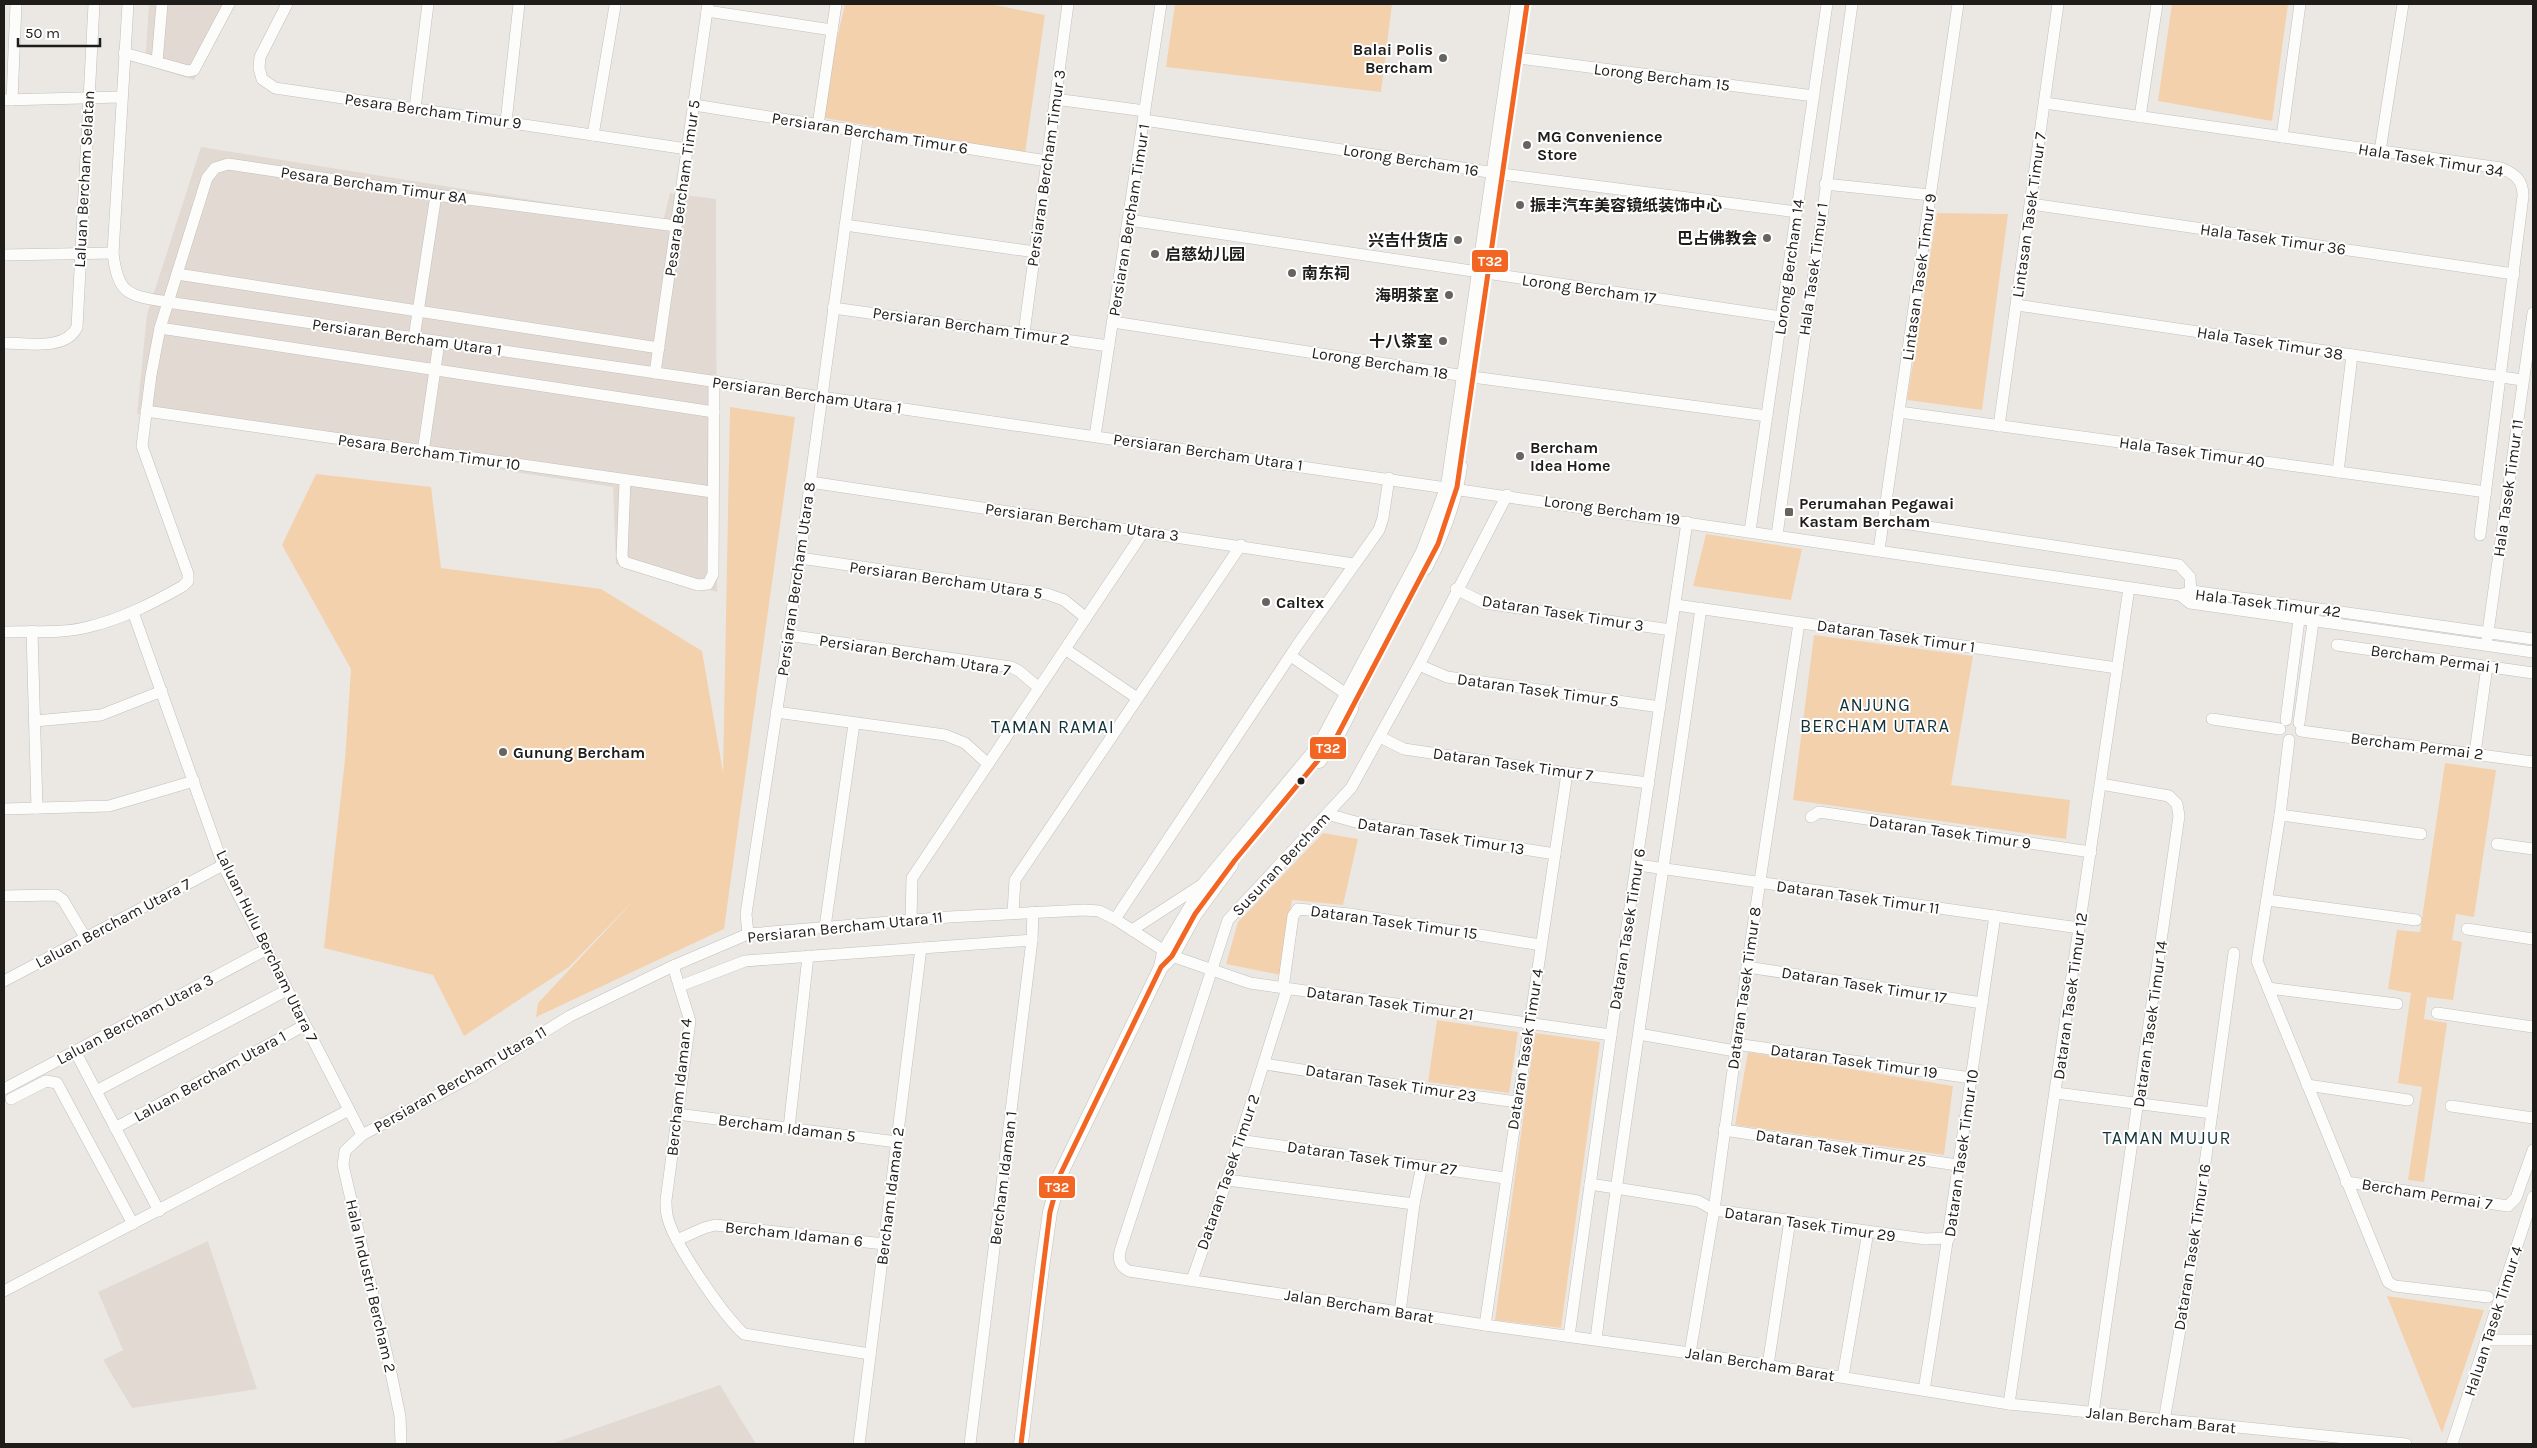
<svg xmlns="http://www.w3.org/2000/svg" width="2537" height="1448" font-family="Karla,'Noto Sans SC',sans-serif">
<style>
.built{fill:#e2dad2}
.green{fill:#f4d1ad}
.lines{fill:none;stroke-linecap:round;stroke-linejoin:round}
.minor-casing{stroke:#c1bfbc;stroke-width:12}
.major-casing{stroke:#c1bfbc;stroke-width:15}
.minor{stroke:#fcfcfb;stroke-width:11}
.major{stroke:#fcfcfb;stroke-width:14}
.bus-1-casing{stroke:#fff;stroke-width:9}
.bus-1{stroke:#f26522;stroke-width:5}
.poi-dot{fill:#666461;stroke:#fff;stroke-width:2}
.bus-dot{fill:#1f1d1a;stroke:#fff;stroke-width:2}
.labels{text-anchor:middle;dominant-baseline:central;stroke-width:4;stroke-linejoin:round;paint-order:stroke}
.poi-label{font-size:16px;font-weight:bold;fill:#1f1d1a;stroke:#fff;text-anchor:start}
.street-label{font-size:16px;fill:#1f1d1a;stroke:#fff}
.neighbourhood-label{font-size:18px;letter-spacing:1px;fill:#12323a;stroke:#fff}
.line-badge{stroke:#fff;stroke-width:2}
.badge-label{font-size:14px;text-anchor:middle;font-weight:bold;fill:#fff}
</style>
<rect width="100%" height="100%" fill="#ebe8e4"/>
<g class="built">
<polygon points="149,4 233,4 194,80 145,65"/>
<polygon points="201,147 663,221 670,193 716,199 717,592 616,564 613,487 137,414 147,314"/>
<polygon points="208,1241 257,1389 132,1408 103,1360 123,1350 98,1292"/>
<polygon points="720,1385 756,1444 551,1444"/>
</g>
<g class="green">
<polygon points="845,4 990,4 1045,15 1025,153 819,117"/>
<polygon points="1175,4 1392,4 1381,92 1166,67"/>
<polygon points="2172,4 2288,4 2272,121 2158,101"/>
<polygon points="1937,213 2008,214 1982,410 1907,400"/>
<polygon points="730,407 795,417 724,929 536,1017 538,1003 639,895 569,967 464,1036 433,975 324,948 345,759 351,669 282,545 316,474 431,487 441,568 601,589 702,651 723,772"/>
<polygon points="1706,534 1802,549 1791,600 1693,586"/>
<polygon points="1814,635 1973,656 1951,785 2070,800 2066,839 1793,800"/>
<polygon points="2445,763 2496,770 2474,917 2456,914 2452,940 2462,942 2453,1000 2427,997 2424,1019 2447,1023 2424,1182 2408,1180 2422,1087 2398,1083 2411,993 2388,989 2397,930 2420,932"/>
<polygon points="1323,833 1358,839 1343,905 1292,900 1281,975 1226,964 1238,922"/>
<polygon points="1437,1020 1518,1032 1509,1093 1428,1082"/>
<polygon points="1535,1033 1600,1042 1561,1328 1495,1320"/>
<polygon points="1748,1052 1953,1086 1944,1155 1735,1125"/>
<polygon points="2387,1296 2484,1310 2442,1433"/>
</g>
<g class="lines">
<g class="minor-casing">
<g id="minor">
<path d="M128,4L113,253C118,296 129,295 167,302C838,400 1510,495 2180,595L2190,603L2533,652"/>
<polyline points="287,4 260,57 259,68 262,79 275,88 687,149"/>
<polyline points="707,11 832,30"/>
<polyline points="124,53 188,71 194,70 229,4"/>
<polyline points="1510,57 1814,96"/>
<polyline points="157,62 162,4"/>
<polyline points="1055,99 1145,111"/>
<polyline points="4,100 121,97"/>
<polyline points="12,100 16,4"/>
<path d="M2045,103L2501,168C2515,174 2523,180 2523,196L2480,535"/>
<polyline points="694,105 1047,161"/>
<polyline points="415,108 428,4"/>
<polyline points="2140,117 2157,4"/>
<polyline points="1144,120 1502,174 1797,212"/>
<polyline points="506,122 519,4"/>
<polyline points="818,125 836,4"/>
<polyline points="593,135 615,6"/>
<polyline points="2282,137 2300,4"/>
<polyline points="2380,151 2403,4"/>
<polyline points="1825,184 1930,195"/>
<polyline points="2031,204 2514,274"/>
<polyline points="1129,220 1782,317"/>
<polyline points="845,225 1035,252"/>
<polyline points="4,255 113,253"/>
<polyline points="177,274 659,348"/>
<polyline points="2017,305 2522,380"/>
<polyline points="833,308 1109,346"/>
<polyline points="1113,322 1465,376 1767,416"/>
<polyline points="160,328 714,412"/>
<polyline points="1024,333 1068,4"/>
<polyline points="414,338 436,195"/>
<path d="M4,343C26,343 66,351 77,327L94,4"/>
<polyline points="655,373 708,4"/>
<polyline points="146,411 712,492"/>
<polyline points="1899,412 2486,492"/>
<polyline points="1999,426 2058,4"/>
<polyline points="1095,436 1161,4"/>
<polyline points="423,452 439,342"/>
<polyline points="2338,472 2352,355"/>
<polyline points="625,481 622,556 624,562 698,585 708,584 713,574 714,381"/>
<polyline points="810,482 1354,564"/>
<path d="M1507,495L1419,665L1351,788L1228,920L1120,1251C1118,1261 1120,1266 1129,1271L1485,1325L1690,1353L2009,1404L2406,1444"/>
<polyline points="1883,520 2179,565 2190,577 2191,597"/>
<polyline points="1750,531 1827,4"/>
<polyline points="1777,535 1852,4"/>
<polyline points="1879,550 1958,4"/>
<polyline points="800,558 1047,594 1064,600 1086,618"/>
<polyline points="1456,589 1484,603 1671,630"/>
<polyline points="2180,595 2192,591 2533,639"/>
<polyline points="1676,605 2117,668"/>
<polyline points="133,612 223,865 362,1135"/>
<polyline points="32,631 37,808"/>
<path d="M4,632C31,631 62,634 88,627C122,619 153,603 183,586L188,581V574L142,446L151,375L160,328L207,178L215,168L228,164L436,195L676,226"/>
<polyline points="787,635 1011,667 1019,671 1038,687"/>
<polyline points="2487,639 2533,313"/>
<polyline points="2337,645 2533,673"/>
<polyline points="1065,649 1137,698"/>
<polyline points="1291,656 1355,700"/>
<polyline points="1419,665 1447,677 1660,707"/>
<polyline points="776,712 945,735 965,743 987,763"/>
<polyline points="2212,719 2280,729"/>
<polyline points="2286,720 2300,612"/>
<polyline points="35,721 101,715 162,691"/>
<polyline points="2299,723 2314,615"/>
<polyline points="2301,731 2533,762"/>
<polyline points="1380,737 1404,749 1567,773 1649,783"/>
<polyline points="2289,740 2280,815 2257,961 2388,1282 2395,1286 2488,1297"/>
<polyline points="2475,753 2487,666"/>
<polyline points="4,809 109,806 194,781"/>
<polyline points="1327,814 1363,824 1555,854"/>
<polyline points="2280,815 2421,834"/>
<polyline points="1811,817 1819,812 2091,852"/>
<polyline points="2497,844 2533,849"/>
<polyline points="1638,865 2079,928"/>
<polyline points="4,896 56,895 63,900 85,937"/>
<polyline points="2267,900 2416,920"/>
<polyline points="1013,913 1015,880 1241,545"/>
<polyline points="1115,919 1298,644 1379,530 1383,518 1389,478"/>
<polyline points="911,921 912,878 1144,531"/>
<polyline points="825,927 854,724"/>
<polyline points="2467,929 2533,939"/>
<polyline points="1132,930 1206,882"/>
<polyline points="748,934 746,914 800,558 858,131"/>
<path d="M673,966L690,1021L666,1200C666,1205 666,1210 667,1215C672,1242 724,1316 744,1334L870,1354"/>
<polyline points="1747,967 1982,1003"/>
<polyline points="4,981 223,865"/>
<polyline points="680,986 745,961 1032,940"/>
<polyline points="1283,988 1293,916 1298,909 1350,914 1541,945"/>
<polyline points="2268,988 2397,1004"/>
<polyline points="2437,1013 2533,1027"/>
<polyline points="1639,1034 1735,1051"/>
<polyline points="1736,1044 1971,1078"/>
<polyline points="75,1051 159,1211"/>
<polyline points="1265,1064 1421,1089 1517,1102"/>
<polyline points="2307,1085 2408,1100"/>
<polyline points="4,1089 267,949"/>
<polyline points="96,1091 287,990"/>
<polyline points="2056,1093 2212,1113"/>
<polyline points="11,1099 46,1081 57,1083 133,1224"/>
<polyline points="2451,1106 2533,1118"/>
<polyline points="677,1114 897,1142"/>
<polyline points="115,1128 305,1025"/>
<polyline points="789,1128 808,956"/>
<polyline points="1724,1130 1957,1165"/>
<polyline points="1239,1140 1505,1178"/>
<polyline points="1227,1180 1414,1204"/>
<polyline points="2346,1182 2508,1206 2516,1198 2533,1150"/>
<polyline points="1590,1184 1698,1201 1714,1210 1925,1239 1949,1238"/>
<polyline points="677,1240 704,1228 715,1225 884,1244"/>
<polyline points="1192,1280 1227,1180 1287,989"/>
<polyline points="4,1291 349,1110"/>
<polyline points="1400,1312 1414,1204 1422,1165"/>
<polyline points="1485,1325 1567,773"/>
<polyline points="1569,1336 1611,1035 1687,522"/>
<path d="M1596,1339C1627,1095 1667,852 1701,608"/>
<polyline points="2486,1340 2533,1340"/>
<polyline points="1690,1353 1714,1210 1747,967 1799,623"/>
<polyline points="1768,1365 1790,1220"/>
<polyline points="1843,1376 1868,1232"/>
<path d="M1924,1390C1950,1232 1971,1074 1995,916"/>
<polyline points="2009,1404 2129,588"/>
<polyline points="2093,1413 2179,816 2177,804 2169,796 2101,784"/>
<polyline points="2164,1421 2190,1272 2234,953"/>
<polyline points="401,1444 400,1416 390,1368 343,1165 345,1151 362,1135 469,1078 570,1016 673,966 748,934 949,917 1084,910 1099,911 1115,919 1172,956 1250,983 1611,1035"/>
<polyline points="859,1444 921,948"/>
<polyline points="970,1444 1032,940 1033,912"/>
<polyline points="2452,1444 2533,1197"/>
</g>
</g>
<g class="major-casing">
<g id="major">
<path d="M1425,568C1442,536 1455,502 1460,466"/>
<polyline points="1319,761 1335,740 1351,709"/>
<polyline points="1161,967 1172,956 1195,914 1231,865"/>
<polyline points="1021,1444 1042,1268 1050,1212 1060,1175 1161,967 1164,952 1206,882 1320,745 1423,552 1448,486 1518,4"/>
</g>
</g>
<use href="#minor" class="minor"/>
<use href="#major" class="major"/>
<g class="bus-1-casing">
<polyline id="bus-1" points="1021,1444 1050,1212 1060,1175 1161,967 1172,956 1195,914 1235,860 1335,740 1438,544 1457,487 1527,4"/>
</g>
<use href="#bus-1" class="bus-1"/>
</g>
<g class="poi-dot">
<circle cx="1443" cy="58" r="5"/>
<circle cx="1527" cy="145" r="5"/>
<circle cx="1520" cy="205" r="5"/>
<circle cx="1767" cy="238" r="5"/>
<circle cx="1458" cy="240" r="5"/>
<circle cx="1155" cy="254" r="5"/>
<circle cx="1292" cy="273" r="5"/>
<circle cx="1449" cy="295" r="5"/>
<circle cx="1443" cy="341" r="5"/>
<circle cx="1520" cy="456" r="5"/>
<rect x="1784" y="507" width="10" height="10" rx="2.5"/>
<circle cx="1266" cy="602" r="5"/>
<circle cx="503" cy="752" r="5"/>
</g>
<circle class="bus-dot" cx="1301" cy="781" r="4.5"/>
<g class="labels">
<g class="poi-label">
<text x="1433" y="49" text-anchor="end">Balai Polis<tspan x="1433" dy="18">Bercham</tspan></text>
<text x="1537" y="136">MG Convenience<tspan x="1537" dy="18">Store</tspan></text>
<text x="1530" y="205">振丰汽车美容镜纸装饰中心</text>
<text x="1757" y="238" text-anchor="end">巴占佛教会</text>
<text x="1448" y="240" text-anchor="end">兴吉什货店</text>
<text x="1165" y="254">启慈幼儿园</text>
<text x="1302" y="273">南东祠</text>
<text x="1439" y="295" text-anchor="end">海明茶室</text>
<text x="1433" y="341" text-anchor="end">十八茶室</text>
<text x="1530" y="447">Bercham<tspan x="1530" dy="18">Idea Home</tspan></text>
<text x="1799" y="503">Perumahan Pegawai<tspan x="1799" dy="18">Kastam Bercham</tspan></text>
<text x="1276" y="602">Caltex</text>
<text x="513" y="752">Gunung Bercham</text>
</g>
<g class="street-label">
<text transform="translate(1662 77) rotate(7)">Lorong Bercham 15</text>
<text transform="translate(433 111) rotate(8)">Pesara Bercham Timur 9</text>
<text transform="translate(870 133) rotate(9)">Persiaran Bercham Timur 6</text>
<text transform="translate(1411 160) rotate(9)">Lorong Bercham 16</text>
<text transform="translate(2431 160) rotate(9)">Hala Tasek Timur 34</text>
<text transform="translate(1046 168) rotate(-82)">Persiaran Bercham Timur 3</text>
<text transform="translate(84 179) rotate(-87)">Laluan Bercham Selatan</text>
<text transform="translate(374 185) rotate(8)">Pesara Bercham Timur 8A</text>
<text transform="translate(682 188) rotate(-82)">Pesara Bercham Timur 5</text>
<text transform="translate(2029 215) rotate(-82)">Lintasan Tasek Timur 7</text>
<text transform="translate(1129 220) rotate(-81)">Persiaran Bercham Timur 1</text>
<text transform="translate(2273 239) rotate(8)">Hala Tasek Timur 36</text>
<text transform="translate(1789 267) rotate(-82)">Lorong Bercham 14</text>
<text transform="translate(1813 269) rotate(-82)">Hala Tasek Timur 1</text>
<text transform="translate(1919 277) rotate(-82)">Lintasan Tasek Timur 9</text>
<text transform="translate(1589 289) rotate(8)">Lorong Bercham 17</text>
<text transform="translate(971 326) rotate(8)">Persiaran Bercham Timur 2</text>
<text transform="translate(407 337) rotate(8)">Persiaran Bercham Utara 1</text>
<text transform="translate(2270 343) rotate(9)">Hala Tasek Timur 38</text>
<text transform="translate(1380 363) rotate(9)">Lorong Bercham 18</text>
<text transform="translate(807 395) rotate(8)">Persiaran Bercham Utara 1</text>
<text transform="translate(429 452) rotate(8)">Pesara Bercham Timur 10</text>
<text transform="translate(1208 452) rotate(8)">Persiaran Bercham Utara 1</text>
<text transform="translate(2192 452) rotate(8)">Hala Tasek Timur 40</text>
<text transform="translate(2508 488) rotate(-82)">Hala Tasek Timur 11</text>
<text transform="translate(1612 510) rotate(8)">Lorong Bercham 19</text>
<text transform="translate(1082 522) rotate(8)">Persiaran Bercham Utara 3</text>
<text transform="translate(796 579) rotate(-82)">Persiaran Bercham Utara 8</text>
<text transform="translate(946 580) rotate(8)">Persiaran Bercham Utara 5</text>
<text transform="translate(2268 603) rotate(7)">Hala Tasek Timur 42</text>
<text transform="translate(1563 613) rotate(9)">Dataran Tasek Timur 3</text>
<text transform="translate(1896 636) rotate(8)">Dataran Tasek Timur 1</text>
<text transform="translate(915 655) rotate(9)">Persiaran Bercham Utara 7</text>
<text transform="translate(2435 659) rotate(8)">Bercham Permai 1</text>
<text transform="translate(1538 690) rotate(8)">Dataran Tasek Timur 5</text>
<text transform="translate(2417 746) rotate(7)">Bercham Permai 2</text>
<text transform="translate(1513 764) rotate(8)">Dataran Tasek Timur 7</text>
<text transform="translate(1950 832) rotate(8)">Dataran Tasek Timur 9</text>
<text transform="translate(1441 836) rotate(9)">Dataran Tasek Timur 13</text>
<text transform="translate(1281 864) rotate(-47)">Susunan Bercham</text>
<text transform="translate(1858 897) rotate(8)">Dataran Tasek Timur 11</text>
<text transform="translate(1394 922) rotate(8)">Dataran Tasek Timur 15</text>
<text transform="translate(113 923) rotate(-28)">Laluan Bercham Utara 7</text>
<text transform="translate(845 927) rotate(-6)">Persiaran Bercham Utara 11</text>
<text transform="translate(1627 929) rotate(-81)">Dataran Tasek Timur 6</text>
<text transform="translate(267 946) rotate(64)">Laluan Hulu Bercham Utara 7</text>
<text transform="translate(1864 985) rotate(9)">Dataran Tasek Timur 17</text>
<text transform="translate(1744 988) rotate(-82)">Dataran Tasek Timur 8</text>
<text transform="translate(2070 996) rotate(-82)">Dataran Tasek Timur 12</text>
<text transform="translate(1390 1003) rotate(8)">Dataran Tasek Timur 21</text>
<text transform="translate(135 1019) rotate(-28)">Laluan Bercham Utara 3</text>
<text transform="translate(2150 1024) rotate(-82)">Dataran Tasek Timur 14</text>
<text transform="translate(1525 1049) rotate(-81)">Dataran Tasek Timur 4</text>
<text transform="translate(1854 1061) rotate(8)">Dataran Tasek Timur 19</text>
<text transform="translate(210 1076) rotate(-29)">Laluan Bercham Utara 1</text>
<text transform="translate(460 1079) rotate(-30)">Persiaran Bercham Utara 11</text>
<text transform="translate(1391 1083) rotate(9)">Dataran Tasek Timur 23</text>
<text transform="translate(679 1087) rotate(-84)">Bercham Idaman 4</text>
<text transform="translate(787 1128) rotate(7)">Bercham Idaman 5</text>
<text transform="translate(1841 1148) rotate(9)">Dataran Tasek Timur 25</text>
<text transform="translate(1961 1153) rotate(-82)">Dataran Tasek Timur 10</text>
<text transform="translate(1372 1158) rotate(8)">Dataran Tasek Timur 27</text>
<text transform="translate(1228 1172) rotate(-71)">Dataran Tasek Timur 2</text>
<text transform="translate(1003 1178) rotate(-83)">Bercham Idaman 1</text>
<text transform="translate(2427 1194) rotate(9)">Bercham Permai 7</text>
<text transform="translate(890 1196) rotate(-83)">Bercham Idaman 2</text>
<text transform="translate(1810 1224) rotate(8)">Dataran Tasek Timur 29</text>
<text transform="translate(794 1234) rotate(6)">Bercham Idaman 6</text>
<text transform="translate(2192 1247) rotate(-81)">Dataran Tasek Timur 16</text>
<text transform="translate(371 1286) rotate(77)">Hala Industri Bercham 2</text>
<text transform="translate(1359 1306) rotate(9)">Jalan Bercham Barat</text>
<text transform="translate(2493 1321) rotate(-72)">Haluan Tasek Timur 4</text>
<text transform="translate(1760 1364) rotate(9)">Jalan Bercham Barat</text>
<text transform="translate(2161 1420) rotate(6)">Jalan Bercham Barat</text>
</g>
<g class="neighbourhood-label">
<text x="1875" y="705">ANJUNG<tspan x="1875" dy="21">BERCHAM UTARA</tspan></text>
<text x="1053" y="727">TAMAN RAMAI</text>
<text x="2167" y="1138">TAMAN MUJUR</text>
</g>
</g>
<g class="line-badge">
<rect x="1471" y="249" width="38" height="24" rx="5" fill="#f26522"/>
<rect x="1309" y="736" width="38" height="24" rx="5" fill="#f26522"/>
<rect x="1038" y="1175" width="38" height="24" rx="5" fill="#f26522"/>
</g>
<g class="badge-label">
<text x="1490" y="266">T32</text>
<text x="1328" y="753">T32</text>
<text x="1057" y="1192">T32</text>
</g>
<rect width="2537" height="1448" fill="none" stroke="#1f1d1a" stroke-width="10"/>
<path d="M18 38v8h82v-8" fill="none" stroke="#1f1d1a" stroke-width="2.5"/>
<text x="25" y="38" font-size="15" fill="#1f1d1a" stroke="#ffffff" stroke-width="4" paint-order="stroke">50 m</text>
</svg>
